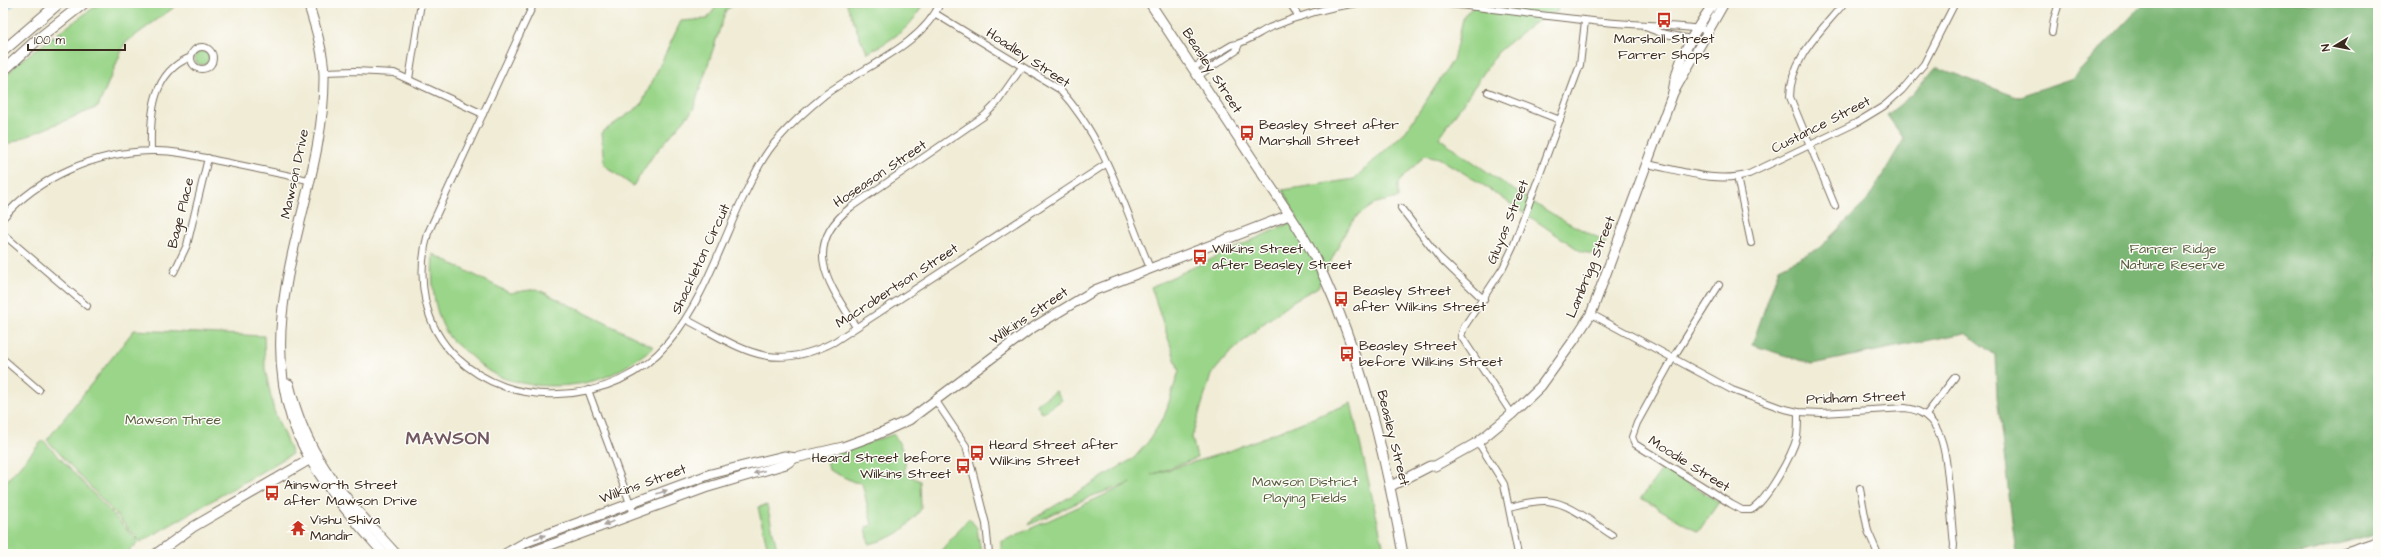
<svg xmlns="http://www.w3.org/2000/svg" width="2381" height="557" font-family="'Architects Daughter',sans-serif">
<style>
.green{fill:#9ad589;stroke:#6a8054}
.forest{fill:#7bb675;stroke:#5b704a}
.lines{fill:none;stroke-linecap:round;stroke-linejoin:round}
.stream{stroke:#66bde3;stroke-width:2}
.street-casing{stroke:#7a6e5e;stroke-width:8}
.secondary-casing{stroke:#7a6e5e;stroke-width:11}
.primary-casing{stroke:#7a6e5e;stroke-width:12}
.street{stroke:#fff;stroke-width:6}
.secondary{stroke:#fff;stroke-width:9}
.primary{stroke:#fff;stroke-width:10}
.oneway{fill:#a79f9a}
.labels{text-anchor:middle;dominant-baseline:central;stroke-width:3;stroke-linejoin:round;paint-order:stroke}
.poi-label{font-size:14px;fill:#3b2a1e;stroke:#fdfcf7;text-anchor:start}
.street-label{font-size:14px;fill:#3b2a1e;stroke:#fdfcf7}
.park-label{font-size:14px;fill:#585d3e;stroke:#fdfcf7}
.district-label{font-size:18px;font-weight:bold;letter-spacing:1px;fill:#725863;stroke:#fdfcf7}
</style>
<rect width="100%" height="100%" fill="#fdfcf7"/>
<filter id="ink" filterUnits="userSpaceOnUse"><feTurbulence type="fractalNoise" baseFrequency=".025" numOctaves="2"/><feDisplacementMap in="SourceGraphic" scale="8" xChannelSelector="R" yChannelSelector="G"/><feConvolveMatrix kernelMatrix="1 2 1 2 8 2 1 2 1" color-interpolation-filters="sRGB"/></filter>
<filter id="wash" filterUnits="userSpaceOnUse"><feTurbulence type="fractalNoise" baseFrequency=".012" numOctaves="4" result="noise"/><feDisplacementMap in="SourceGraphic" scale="16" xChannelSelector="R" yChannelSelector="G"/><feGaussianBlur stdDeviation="0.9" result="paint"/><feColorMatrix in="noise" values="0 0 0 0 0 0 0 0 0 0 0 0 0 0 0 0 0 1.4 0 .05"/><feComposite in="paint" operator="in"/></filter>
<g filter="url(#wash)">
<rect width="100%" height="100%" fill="#f0ecd6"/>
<g class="green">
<polygon points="100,3 180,3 125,43 98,107 3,146 3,79 20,61"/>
<polygon points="719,3 737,3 726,10 693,110 652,157 633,186 604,165 601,133 641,105 681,21 707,19"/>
<path d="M846,3H923C912,29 890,40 868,53C858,37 854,20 846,3Z"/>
<path d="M1478,3H1558L1557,12L1534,23L1498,52L1439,138C1492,175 1545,215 1606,241L1599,255L1582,252L1480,183L1439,158L1425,155L1398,183V198L1376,203L1356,217L1347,229L1318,287L1293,301L1259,327L1227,356L1211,375L1192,437L1197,458L1151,475L1227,452L1351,403L1385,554H1001V542L1131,483L1092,496L1029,525L1033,519L1134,458L1148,442L1164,417L1179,371L1151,287L1298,219L1283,190L1354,179L1406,131L1453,60L1464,15Z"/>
<circle cx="202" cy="58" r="7"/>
<path d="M433,254L510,293L537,289L654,347C639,358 624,369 608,376C575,390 517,390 487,370C480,365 473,358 466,352C461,348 454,343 450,338C433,314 431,282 433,254Z"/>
<polygon points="134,330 264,336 265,369 274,411 292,454 141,542 47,440"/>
<polygon points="1056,391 1062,400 1042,413 1036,404"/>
<path d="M894,434L906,456L904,473L920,481L921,509C903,532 897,537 869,544L866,527L872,525L862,483L854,482L829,470L826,457Z"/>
<polygon points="43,440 139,542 125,554 3,554 3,485"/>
<polygon points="1663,468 1719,502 1698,532 1641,498"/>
<polygon points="767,505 778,554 730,554 767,546 758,507"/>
<polygon points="969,518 977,528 981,554 938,554"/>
</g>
<polygon class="forest" points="2144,3 2378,3 2378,533 2303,554 2016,554 1997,396 1995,355 1965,333 1812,364 1752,345 1779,268 1819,248 1867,201 1904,139 1887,115 1912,95 1936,67 2017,97 2073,78"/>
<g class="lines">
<polyline class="stream" points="3,13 15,3"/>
</g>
</g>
<g filter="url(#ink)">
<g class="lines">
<g class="street-casing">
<g id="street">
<path d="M534,3L428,233C416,277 423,326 457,358C485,384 521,396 558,394C673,390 700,294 739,206C750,184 761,157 778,139C792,123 810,107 826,94C861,68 923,45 940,3"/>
<polyline points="1290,3 1299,17"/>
<path d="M1438,3C1494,8 1549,17 1604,22C1639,26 1673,24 1707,30"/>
<path d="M936,14L1059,89C1105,138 1124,207 1150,268"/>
<polyline points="1645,27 1661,33 1701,41"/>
<polyline points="2052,32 2054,19 2059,3"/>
<circle cx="202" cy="58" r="11"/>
<path d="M1193,68L1232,45C1246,43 1257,34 1269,28C1297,16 1328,7 1359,3"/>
<polyline points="324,72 355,71 394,73 483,114"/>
<polyline points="1198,76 1236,51 1239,44"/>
<polyline points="409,79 421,3"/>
<polyline points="1488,92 1560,120"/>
<path d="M151,151C150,114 152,72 191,57"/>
<path d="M1647,164C1679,170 1716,184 1749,174L1856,123L1884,106L1902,90L1924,64L1955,3"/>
<polyline points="1737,177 1751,243"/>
<path d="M1835,206L1790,97C1790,59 1821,31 1844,3"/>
<polyline points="1401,208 1438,256 1484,300"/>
<path d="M3,218C38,177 96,152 151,151C174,150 197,156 219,161C249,167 279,173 308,180"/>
<polyline points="3,234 87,306"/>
<polyline points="174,272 187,245 208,158"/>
<path d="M1719,285L1673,358L1637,423L1632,437L1635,444L1731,504L1742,510H1751C1767,501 1792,455 1797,437C1798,429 1798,420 1798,412"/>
<path d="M1591,314L1732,390L1781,408L1798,412L1822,413L1905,408C1945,412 1946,458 1949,489C1951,508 1952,527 1954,545L1953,554"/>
<path d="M687,320C743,349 771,374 834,342L1106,164"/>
<path d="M856,327C829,284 800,247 851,207L984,116L996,104L1022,67"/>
<polyline points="3,359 39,390"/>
<polyline points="588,390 634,514"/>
<polyline points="936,401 966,446 986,524 989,554"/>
<polyline points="1512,414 1461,336 1464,327 1503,268 1513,247 1580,65 1585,21"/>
<polyline points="1926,415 1955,377"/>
<polyline points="1478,442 1504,484 1518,554"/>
<polyline points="1860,489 1868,531 1878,554"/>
<path d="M1510,507C1522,504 1535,500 1547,501C1570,503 1593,523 1612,535"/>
</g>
</g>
<g class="secondary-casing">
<g id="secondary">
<path d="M308,3C315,25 323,50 324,74C326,191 253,301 292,420C310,472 348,513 384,554"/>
<path d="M1150,3C1185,56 1220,109 1255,163C1276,195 1300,227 1317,262C1362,355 1385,454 1403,554"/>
<path d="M1673,92C1677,59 1695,30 1714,3"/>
<path d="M289,384C307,461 346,498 396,554"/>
<polyline points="1391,486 1430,466 1435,466 1478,442 1512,414 1541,386 1574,340 1591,314 1673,93 1724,3"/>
<polyline points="156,554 193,527 314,457"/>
<polyline points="505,554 526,542 711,474 784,456 795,458"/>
<polyline points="526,554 705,488 786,464 795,458 843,447 878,434 909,420 1029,330 1095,290 1289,215"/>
</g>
</g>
<g class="primary-casing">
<g id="primary">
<polyline points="3,51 59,3"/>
<polyline points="3,71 37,40 84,3"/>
<polyline points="2342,554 2378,542"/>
</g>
</g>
<use href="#street" class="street"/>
<use href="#secondary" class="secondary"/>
<use href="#primary" class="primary"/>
</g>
<defs><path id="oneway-solid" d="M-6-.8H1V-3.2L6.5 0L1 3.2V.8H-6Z"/></defs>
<g class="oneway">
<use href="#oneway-solid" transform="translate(759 472) rotate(165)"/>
<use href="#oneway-solid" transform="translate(662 492) rotate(-20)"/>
<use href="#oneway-solid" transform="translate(609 523) rotate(160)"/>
<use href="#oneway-solid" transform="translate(540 537) rotate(-20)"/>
</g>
</g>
<defs>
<g id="bus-bare" transform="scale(1.2)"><path d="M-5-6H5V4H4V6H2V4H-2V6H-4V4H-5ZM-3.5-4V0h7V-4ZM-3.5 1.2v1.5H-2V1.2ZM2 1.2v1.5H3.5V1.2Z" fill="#c8321e" stroke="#fdfcf7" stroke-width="2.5" paint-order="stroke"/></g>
<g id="temple-bare" transform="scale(1.2)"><path d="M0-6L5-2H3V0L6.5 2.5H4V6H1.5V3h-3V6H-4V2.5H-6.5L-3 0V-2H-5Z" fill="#c8321e" stroke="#fdfcf7" stroke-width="2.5" paint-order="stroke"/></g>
</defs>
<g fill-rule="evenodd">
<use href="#bus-bare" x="1664" y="20"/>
<use href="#bus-bare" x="1247" y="133"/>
<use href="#bus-bare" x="1200" y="257"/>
<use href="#bus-bare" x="1341" y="299"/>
<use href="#bus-bare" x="1347" y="354"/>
<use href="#bus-bare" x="977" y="453"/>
<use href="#bus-bare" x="963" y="466"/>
<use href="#bus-bare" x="272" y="493"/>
<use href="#temple-bare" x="298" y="528"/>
</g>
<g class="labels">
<g class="poi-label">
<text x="1664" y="39" text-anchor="middle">Marshall Street<tspan x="1664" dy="16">Farrer Shops</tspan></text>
<text x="1259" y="125">Beasley Street after<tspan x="1259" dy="16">Marshall Street</tspan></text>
<text x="1212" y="249">Wilkins Street<tspan x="1212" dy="16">after Beasley Street</tspan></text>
<text x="1353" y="291">Beasley Street<tspan x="1353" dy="16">after Wilkins Street</tspan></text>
<text x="1359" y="346">Beasley Street<tspan x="1359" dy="16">before Wilkins Street</tspan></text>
<text x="989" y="445">Heard Street after<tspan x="989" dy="16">Wilkins Street</tspan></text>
<text x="951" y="458" text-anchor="end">Heard Street before<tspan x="951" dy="16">Wilkins Street</tspan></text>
<text x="284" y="485">Ainsworth Street<tspan x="284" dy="16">after Mawson Drive</tspan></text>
<text x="310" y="520">Vishu Shiva<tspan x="310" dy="16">Mandir</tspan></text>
</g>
<g class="street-label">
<text transform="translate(1028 58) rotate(33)">Hoadley Street</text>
<text transform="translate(1212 71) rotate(57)">Beasley Street</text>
<text transform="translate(1821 125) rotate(-27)">Custance Street</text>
<text transform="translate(295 174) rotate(-78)">Mawson Drive</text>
<text transform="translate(880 174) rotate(-34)">Hoseason Street</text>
<text transform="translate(181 213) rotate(-76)">Bage Place</text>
<text transform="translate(1508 222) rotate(-68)">Gluyas Street</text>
<text transform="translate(701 259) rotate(-65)">Shackleton Circuit</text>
<text transform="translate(1591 267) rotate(-68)">Lambrigg Street</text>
<text transform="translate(897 286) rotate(-33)">Macrobertson Street</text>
<text transform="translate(1029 316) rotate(-34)">Wilkins Street</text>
<text transform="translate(1856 398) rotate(-2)">Pridham Street</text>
<text transform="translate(1393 438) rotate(76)">Beasley Street</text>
<text transform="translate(1689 464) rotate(32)">Moodie Street</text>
<text transform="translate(643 484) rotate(-20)">Wilkins Street</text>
</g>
<g class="park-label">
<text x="2173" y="249">Farrer Ridge<tspan x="2173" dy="16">Nature Reserve</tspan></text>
<text x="173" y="420">Mawson Three</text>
<text x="1305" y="482">Mawson District<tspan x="1305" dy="16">Playing Fields</tspan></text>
</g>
<g class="district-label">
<text x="448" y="438">MAWSON</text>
</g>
</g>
<rect width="2381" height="557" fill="none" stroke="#fdfcf7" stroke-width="16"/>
<g transform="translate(2335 46) rotate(260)" stroke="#fdfcf7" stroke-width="3" paint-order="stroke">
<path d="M0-3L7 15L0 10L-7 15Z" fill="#3b2a1e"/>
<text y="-6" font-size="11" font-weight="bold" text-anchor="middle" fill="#3b2a1e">N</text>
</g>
<path d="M28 44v6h97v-6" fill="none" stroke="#3b2a1e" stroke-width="2"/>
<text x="34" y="44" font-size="12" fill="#3b2a1e" stroke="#fdfcf7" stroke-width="3" paint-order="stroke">100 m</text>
</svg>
